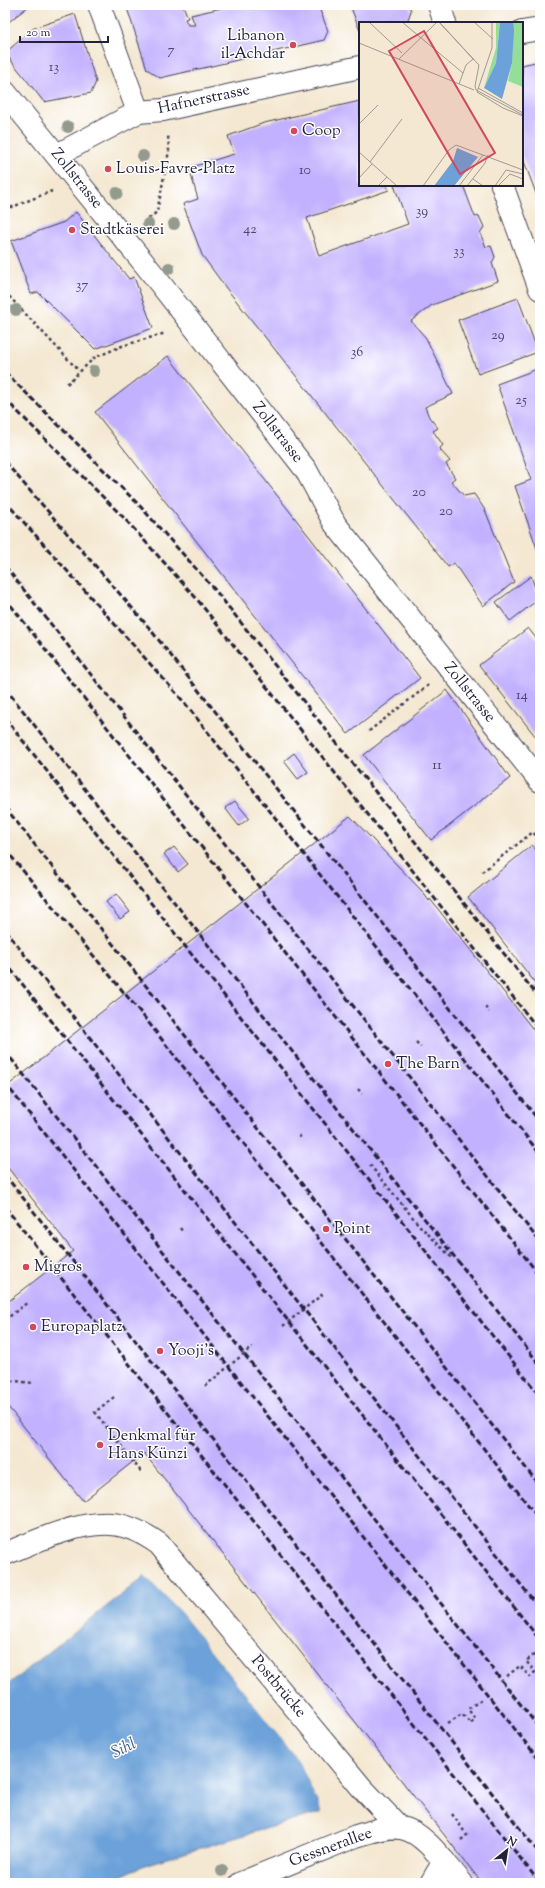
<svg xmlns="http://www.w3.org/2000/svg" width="545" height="1888" font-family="'Sorts Mill Goudy',serif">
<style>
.water{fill:#6ca1d9;stroke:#47628a}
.pier{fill:#f4e8d2}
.building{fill:#c2b1fe}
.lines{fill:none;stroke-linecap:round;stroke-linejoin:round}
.minor-casing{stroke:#424052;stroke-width:24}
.tertiary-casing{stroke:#424052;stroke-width:24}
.path{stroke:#424052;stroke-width:2.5;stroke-dasharray:3 3;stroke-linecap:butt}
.minor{stroke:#fff;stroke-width:22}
.tertiary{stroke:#fff;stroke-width:22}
.rail{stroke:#22223b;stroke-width:3;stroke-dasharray:6 3;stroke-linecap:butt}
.tree{fill:#939a8e}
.poi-dot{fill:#d1495b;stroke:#fff;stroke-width:1.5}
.labels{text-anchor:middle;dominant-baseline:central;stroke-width:3;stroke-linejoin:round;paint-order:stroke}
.number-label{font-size:14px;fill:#4a466c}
.poi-label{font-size:16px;fill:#22223b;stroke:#fff;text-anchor:start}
.street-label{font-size:16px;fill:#22223b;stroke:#fff}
.water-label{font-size:17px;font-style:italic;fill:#435b82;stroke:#fff}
.inset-road{fill:none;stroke:#a09996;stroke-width:1}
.view{fill:#d1495b;fill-opacity:0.15;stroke:#d1495b;stroke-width:2}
.inset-edge{fill:none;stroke:#22223b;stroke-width:2}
</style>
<rect width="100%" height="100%" fill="#fff"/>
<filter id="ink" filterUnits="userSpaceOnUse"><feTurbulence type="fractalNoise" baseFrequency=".025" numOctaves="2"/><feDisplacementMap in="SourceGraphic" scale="8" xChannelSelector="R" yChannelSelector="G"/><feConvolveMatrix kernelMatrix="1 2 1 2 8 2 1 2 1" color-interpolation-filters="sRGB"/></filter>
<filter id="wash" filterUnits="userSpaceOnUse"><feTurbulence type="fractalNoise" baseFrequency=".012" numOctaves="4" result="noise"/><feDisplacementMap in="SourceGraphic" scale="16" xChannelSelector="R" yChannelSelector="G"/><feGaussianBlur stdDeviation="0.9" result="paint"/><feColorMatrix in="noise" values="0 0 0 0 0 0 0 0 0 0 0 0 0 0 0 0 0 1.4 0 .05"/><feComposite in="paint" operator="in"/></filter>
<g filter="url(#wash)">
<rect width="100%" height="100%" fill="#f4e8d2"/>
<polygon class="water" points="145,1576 182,1614 300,1763 322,1812 147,1864 105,1883 5,1883 5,1687"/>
<polygon class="pier" points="146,1575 184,1613 301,1762 323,1811 322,1812 300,1763 182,1614 145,1576"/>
<g id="blocks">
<g class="building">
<polygon points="5,5 30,5 5,25"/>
<polygon points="126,5 183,5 188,18 185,19 188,25 195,25 191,15 235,5 318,5 328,31 324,40 160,78 147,69"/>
<polygon points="350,5 409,5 411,11 407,22 360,23 360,31"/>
<polygon points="75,14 96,82 91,93 44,102 5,53 34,28"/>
<polygon points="540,61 540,204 522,156 522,65"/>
<polygon points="360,101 360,185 386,185 389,190 307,218 319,256 408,224 394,185 463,185 475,217 479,216 484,227 480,233 486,247 491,246 495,257 492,263 498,281 432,305 411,321 426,338 453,394 425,407 429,417 438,428 433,431 443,445 440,448 441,451 450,461 446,464 455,478 451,481 464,496 474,494 485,510 514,582 483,606 454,563 448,567 226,288 202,255 183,204 198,199 189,168 234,154 228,136 264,123"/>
<polygon points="76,212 129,279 134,277 153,328 95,349 38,292 31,294 11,241 64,222"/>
<polygon points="518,298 538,352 478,374 458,320"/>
<polygon points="168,356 420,678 348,734 95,412"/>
<polygon points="540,368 540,557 515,486 531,480 497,384"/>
<polygon points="531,576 539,599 510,621 496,602"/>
<polygon points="528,628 540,643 540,742 479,665"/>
<polygon points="447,690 510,778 431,840 364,755"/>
<polygon points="294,753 308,772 298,779 284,761"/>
<polygon points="235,801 249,818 239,826 225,808"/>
<polygon points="350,816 422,891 429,901 430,899 540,1038 540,1883 482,1883 144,1453 83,1501 5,1403 5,1304 73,1251 5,1164 5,1088"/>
<polygon points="532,845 540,855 540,989 468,897"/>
<polygon points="174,847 188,864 178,872 164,854"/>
<polygon points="116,894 130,912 120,919 106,902"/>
</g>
</g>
</g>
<g filter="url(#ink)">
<use href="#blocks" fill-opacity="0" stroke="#424052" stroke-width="1"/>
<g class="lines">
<g class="minor-casing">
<g id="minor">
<polyline points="99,5 138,112"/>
<polyline points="439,5 445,23"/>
<polyline points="522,32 540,29"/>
<polyline points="5,92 148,268 306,470 335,524 540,781"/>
<polyline points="57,155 138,112 163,110 360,67"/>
<polyline points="502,185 540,289"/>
<path d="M5,1554C36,1541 77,1522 111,1524C129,1525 145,1534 159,1544L361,1787L400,1828"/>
<polyline points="431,1883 444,1861"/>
</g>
</g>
<g class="tertiary-casing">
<path id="tertiary" d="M241,1883L356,1836C370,1832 386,1826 401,1828C424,1831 447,1866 462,1883"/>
</g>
<g class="path">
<polyline points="5,210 52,191"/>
<polyline points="144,222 157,212 169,151 168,135"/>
<polyline points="5,239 5,243"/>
<polyline points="5,292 79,371"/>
<polyline points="67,384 94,358 122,346 166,333"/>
<polyline points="369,731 430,684"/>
<polyline points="540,859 540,858"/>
<polyline points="482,872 533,832 540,841"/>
<polyline points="485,1007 489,1012"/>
<polyline points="416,1042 421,1047"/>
<polyline points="358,1089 362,1094"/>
<polyline points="299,1135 302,1140"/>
<polyline points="370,1165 419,1225 452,1258"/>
<polyline points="180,1228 183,1232"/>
<polyline points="5,1292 8,1317"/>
<polyline points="5,1320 28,1302"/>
<polyline points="283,1326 324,1293"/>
<polyline points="5,1380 33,1383"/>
<polyline points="205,1386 252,1347"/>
<polyline points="114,1397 95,1412 142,1473"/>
<polyline points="507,1676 520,1666 530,1677 535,1672 526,1661 538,1652"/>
<polyline points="448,1723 462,1714 470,1723 475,1719 468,1709 482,1699"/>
<polyline points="452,1814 464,1831"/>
<polyline points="461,1840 468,1834"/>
</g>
<use href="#minor" class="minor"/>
<use href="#tertiary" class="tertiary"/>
<g class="rail">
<polyline points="5,372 139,505 215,590 540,999"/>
<polyline points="5,399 125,519 196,598 540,1031"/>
<polyline points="5,462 146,624 540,1122"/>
<polyline points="5,501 184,702 540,1154"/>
<polyline points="5,566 540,1242"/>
<polyline points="5,598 540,1276"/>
<polyline points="5,688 540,1365"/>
<polyline points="5,718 540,1396"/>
<polyline points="5,807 540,1486"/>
<polyline points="5,849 141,1013 540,1520"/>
<polyline points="5,930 540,1609"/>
<polyline points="5,962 540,1640"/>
<polyline points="5,1051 540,1729"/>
<polyline points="5,1083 540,1761"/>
<polyline points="5,1175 540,1854"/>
<polyline points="5,1207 540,1883"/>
</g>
</g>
<g class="tree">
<circle cx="68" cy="127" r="6"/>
<circle cx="143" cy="156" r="6"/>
<circle cx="117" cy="193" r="6"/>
<circle cx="148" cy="224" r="6"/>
<circle cx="174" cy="224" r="6"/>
<circle cx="169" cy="268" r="6"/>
<circle cx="16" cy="310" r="6"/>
<circle cx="94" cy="371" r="6"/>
<circle cx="222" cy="1871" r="6"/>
</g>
</g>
<g class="poi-dot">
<circle cx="293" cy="45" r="4"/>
<circle cx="294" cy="131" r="4"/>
<circle cx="108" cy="169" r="4"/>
<circle cx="72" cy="230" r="4"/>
<circle cx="388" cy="1064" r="4"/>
<circle cx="326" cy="1229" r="4"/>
<circle cx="26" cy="1267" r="4"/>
<circle cx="33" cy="1327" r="4"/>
<circle cx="160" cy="1351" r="4"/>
<circle cx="100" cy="1445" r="4"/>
</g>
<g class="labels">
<g class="number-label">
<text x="171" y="51">7</text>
<text x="54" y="68">13</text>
<text x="305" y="171">10</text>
<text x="422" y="212">39</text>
<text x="250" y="230">42</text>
<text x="459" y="252">33</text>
<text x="82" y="286">37</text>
<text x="498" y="336">29</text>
<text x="357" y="353">36</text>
<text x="521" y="401">25</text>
<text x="419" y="493">20</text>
<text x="446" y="512">20</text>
<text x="522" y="696">14</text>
<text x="437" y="766">11</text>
</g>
<g class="poi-label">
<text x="285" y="36" text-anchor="end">Libanon<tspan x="285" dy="18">il-Achdar</tspan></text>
<text x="302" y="131">Coop</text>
<text x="116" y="169">Louis-Favre-Platz</text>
<text x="80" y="230">Stadtkäserei</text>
<text x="396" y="1064">The Barn</text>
<text x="334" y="1229">Point</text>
<text x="34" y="1267">Migros</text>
<text x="41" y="1327">Europaplatz</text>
<text x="168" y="1351">Yooji's</text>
<text x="108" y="1436">Denkmal für<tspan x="108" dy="18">Hans Künzi</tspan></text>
</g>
<g class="street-label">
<text transform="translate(204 100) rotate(-12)">Hafnerstrasse</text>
<text transform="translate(76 179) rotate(51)">Zollstrasse</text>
<text transform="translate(277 433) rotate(52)">Zollstrasse</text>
<text transform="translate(469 693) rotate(51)">Zollstrasse</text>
<text transform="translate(278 1687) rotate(50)">Postbrücke</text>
<text transform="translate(331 1848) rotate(-20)">Gessnerallee</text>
</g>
<g class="water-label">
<text transform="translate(124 1749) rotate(-26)">Sihl</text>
</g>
</g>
<g transform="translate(359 22)">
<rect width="164" height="164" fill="#f4e8d2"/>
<path d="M137,0H141L137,41L125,66L137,26ZM154,0H164V65L149,59L153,41Z" fill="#94de99"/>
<path d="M141,0H154L155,8L153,41L143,77L125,66L137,41ZM98,126L119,135L95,164H75L94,139Z" fill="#6ca1d9"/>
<path class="inset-road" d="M10,0L43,31M43,0L104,51M80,0L115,38M80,0L120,43L116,64L117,68L164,93M115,0L134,17M133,0V26L118,70L144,86L164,94M0,21L115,68M40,37L78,0M100,62L107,43L114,37M119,66L164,91M0,102L19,83M0,130L38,164M11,140L43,97M151,152L164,157M0,156L13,142M114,157L124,164M19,164L28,155M64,164L90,128L97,123L164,148M100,164L124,133M108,164L126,141L129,133M136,164L147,148L164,152M139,164L151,152"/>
<path class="view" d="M65,9L136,131L101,152L30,29Z"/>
<rect width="164" height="164" class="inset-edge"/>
</g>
<rect width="545" height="1888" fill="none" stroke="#fff" stroke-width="20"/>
<g transform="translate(507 1850) rotate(30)" stroke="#ffffff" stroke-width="3" paint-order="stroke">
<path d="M0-3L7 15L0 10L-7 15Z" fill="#22223b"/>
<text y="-6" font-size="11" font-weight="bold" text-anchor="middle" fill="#22223b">N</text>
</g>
<path d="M20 36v6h88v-6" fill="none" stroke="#22223b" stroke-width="2"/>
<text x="26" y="36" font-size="12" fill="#22223b" stroke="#ffffff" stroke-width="3" paint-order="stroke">20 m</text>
</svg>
